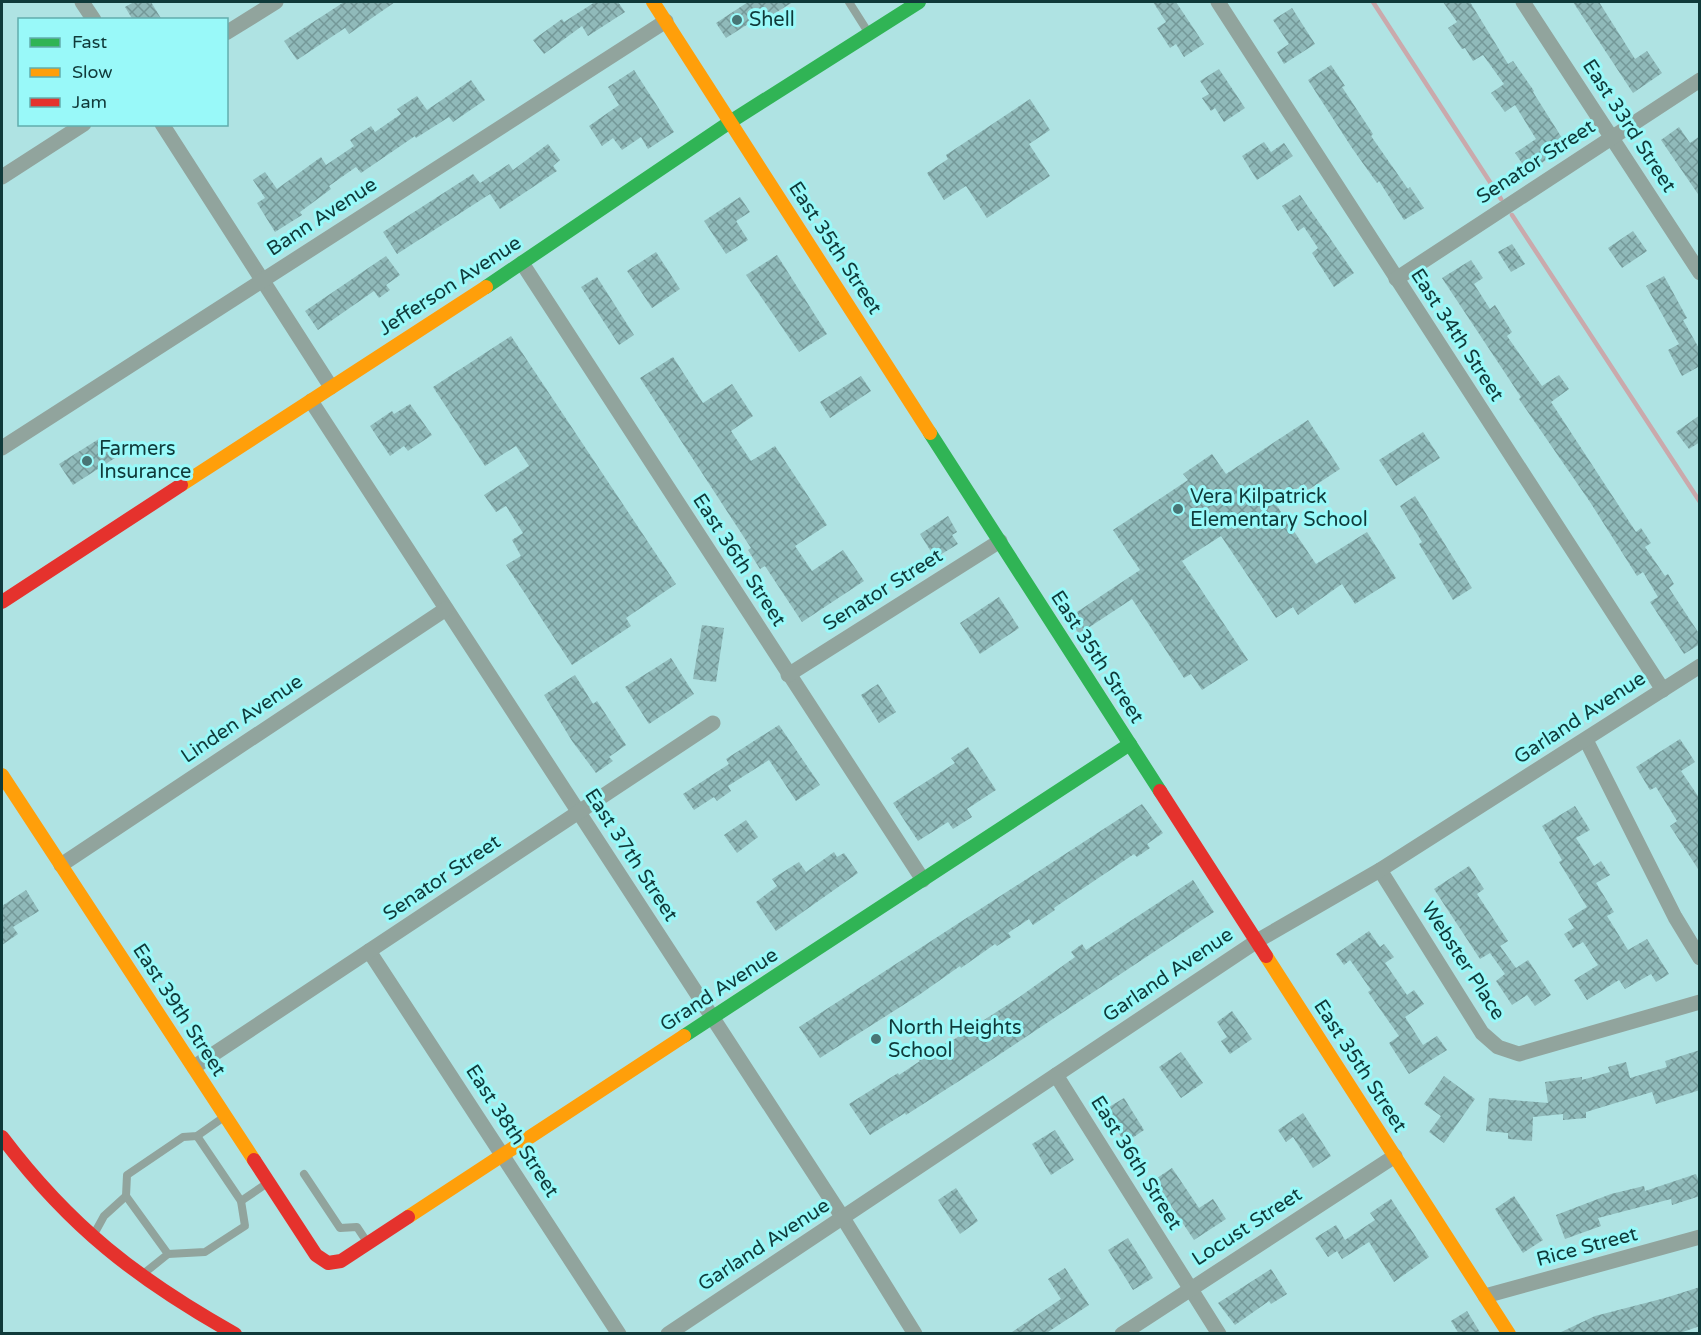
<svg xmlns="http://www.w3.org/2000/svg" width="1701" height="1335" font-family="'Varela Round',sans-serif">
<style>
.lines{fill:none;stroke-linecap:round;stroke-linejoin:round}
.stream{stroke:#caa9ac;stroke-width:4.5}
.building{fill:url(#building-cross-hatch)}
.lane{stroke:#91a49d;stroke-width:8}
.street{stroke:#91a49d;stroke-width:15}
.fast{stroke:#30b455;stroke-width:14}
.slow{stroke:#ff9f0a;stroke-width:14}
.jam{stroke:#e5322d;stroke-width:14}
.poi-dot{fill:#487575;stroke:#99f9f9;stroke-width:2}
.labels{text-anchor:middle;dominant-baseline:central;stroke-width:6;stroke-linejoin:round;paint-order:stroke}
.poi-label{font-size:20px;fill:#103a3a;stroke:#99f9f9;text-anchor:start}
.street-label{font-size:20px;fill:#103a3a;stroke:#99f9f9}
</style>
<defs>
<pattern id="building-cross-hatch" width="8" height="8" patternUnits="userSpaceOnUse" patternTransform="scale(1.5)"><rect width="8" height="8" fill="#90baba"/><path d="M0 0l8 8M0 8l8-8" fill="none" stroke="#749898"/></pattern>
</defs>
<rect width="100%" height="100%" fill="#afe3e3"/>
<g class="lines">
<g class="stream">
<polyline points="1373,2 1501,199"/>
<polyline points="1512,215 1700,502"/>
</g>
</g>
<g class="building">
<polygon points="134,2 151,2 162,20 133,20 125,7"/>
<polygon points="344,2 395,2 349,34 345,28 297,60 284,41"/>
<polygon points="595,2 618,2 625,12 588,36 582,26 544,54 533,40 562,19 564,22"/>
<polygon points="748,2 793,2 767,18 764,14 726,38 716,23"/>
<polygon points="1153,2 1176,2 1204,44 1184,57 1176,44 1170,48 1157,28 1166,22"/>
<polygon points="1443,2 1470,2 1508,64 1513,61 1534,91 1533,92 1567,146 1528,172 1515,153 1536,139 1515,105 1505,112 1491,93 1504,84 1483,55 1473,61 1465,48 1462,49 1448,28 1457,22"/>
<polygon points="1573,2 1599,2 1635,59 1647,51 1662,73 1633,93"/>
<polygon points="1292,8 1315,44 1284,64 1277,52 1289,44 1273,20"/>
<polygon points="1331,65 1345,86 1342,87 1373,134 1371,136 1408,189 1410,187 1424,208 1404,220 1379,181 1377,183 1352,148 1308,80"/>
<polygon points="1219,69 1245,108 1224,122 1215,108 1211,111 1202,98 1209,94 1200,81"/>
<polygon points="634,70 674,132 648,149 641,137 622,150 613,138 602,146 589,126 619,105 608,87"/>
<polygon points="471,80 485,100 453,122 449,117 416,138 415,136 361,173 356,167 329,186 331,189 300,212 302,215 275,232 257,203 265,198 253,180 265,172 277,189 321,157 326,165 354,146 350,140 371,126 375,132 401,114 397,109 417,96 427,110"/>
<polygon points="1030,99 1050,130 1029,144 1050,176 987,218 966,186 944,200 927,173 948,159 946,155"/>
<polygon points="1679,127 1690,143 1700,136 1700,197 1661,140"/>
<polygon points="1264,142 1271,152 1284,143 1293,156 1257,180 1242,156"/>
<polygon points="548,144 560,160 553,166 557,171 500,209 490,194 397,254 383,232 473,174 480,183 509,164 513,170"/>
<polygon points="1300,195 1354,273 1334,287 1312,253 1318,248 1304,227 1298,231 1282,206"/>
<polygon points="740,197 750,212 736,221 748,240 726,254 704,221"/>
<polygon points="1633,231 1647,251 1622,268 1608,248"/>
<polygon points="1512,244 1525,264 1511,272 1498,252"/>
<polygon points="656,252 680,289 652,308 627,271"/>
<polygon points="777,255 827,334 799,352 746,275"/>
<polygon points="386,256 400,275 386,285 390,290 379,298 374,291 318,330 305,311"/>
<polygon points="1471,260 1483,278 1474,284 1490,309 1495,305 1512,332 1507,336 1542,386 1559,375 1569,389 1551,402 1636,532 1641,528 1651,543 1645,547 1665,576 1668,574 1674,584 1669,588 1700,635 1700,644 1684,654 1650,602 1658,597 1643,572 1637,576 1590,502 1519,399 1521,397 1442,278"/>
<polygon points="1664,276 1687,318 1683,320 1700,350 1700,366 1682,376 1668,350 1679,344 1646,286"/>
<polygon points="597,277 634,335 619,345 581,287"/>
<polygon points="511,336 676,584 626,618 631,626 572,665 506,565 521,556 512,540 523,533 506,506 496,512 484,495 529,466 516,446 485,466 433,387"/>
<polygon points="673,357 703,403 732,384 753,416 731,431 751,461 775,446 795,476 827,525 795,546 812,571 843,550 864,581 802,622 765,566 760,569 748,550 751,548 640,378"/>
<polygon points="861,376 871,391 830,418 820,402"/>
<polygon points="410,404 432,435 408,451 404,446 390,456 370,426 392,411 394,414"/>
<polygon points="1700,415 1700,442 1689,449 1676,432"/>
<polygon points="1308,420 1340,469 1308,490 1304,484 1275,503 1316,564 1367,532 1396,578 1355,604 1342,584 1298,615 1293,607 1276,618 1221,536 1182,561 1248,660 1202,690 1191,674 1184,678 1132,599 1079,634 1068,618 1140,570 1113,530 1188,480 1183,474 1212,454 1226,474"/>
<polygon points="1423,432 1440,458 1396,486 1379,460"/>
<polygon points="102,437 115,458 73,485 59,464"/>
<polygon points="1415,496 1472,588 1453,600 1419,544 1422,542 1400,506"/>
<polygon points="948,516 957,532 952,535 958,544 935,558 920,534"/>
<polygon points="999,597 1019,628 980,654 960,623"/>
<polygon points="702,625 724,628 716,682 693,679"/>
<polygon points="671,658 694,694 649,724 625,687"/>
<polygon points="575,675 593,704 597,701 626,745 609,757 613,761 596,773 572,741 544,695"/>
<polygon points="878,684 896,712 879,723 861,695"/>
<polygon points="779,725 820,785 796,801 769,760 728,786 731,791 717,801 714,797 694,810 683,794 729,764 726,759"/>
<polygon points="1680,739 1695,762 1681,771 1700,799 1700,872 1670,826 1677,821 1656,787 1650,790 1636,767"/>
<polygon points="968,747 996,790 967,809 972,817 953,829 948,822 918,841 893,803 955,763 951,758"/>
<polygon points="1142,804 1163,833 1147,844 1150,848 1137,857 1134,854 1054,908 1055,910 1033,925 1029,919 1008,933 1011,937 997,946 995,944 961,968 960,966 919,995 820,1058 799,1027"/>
<polygon points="1575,806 1590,830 1576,838 1594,866 1601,861 1610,875 1596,883 1614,912 1607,916 1628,950 1647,939 1669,974 1656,982 1651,974 1625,989 1619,980 1587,1000 1574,980 1598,965 1583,942 1573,948 1564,934 1574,928 1568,919 1587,907 1559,862 1562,860 1542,826"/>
<polygon points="746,820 758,837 737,853 724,835"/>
<polygon points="834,852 837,857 844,853 858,873 776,931 756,902 777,886 772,879 799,862 806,872"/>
<polygon points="1469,866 1484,889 1477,894 1508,941 1500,946 1516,968 1528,960 1551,995 1535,1006 1527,995 1512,1005 1496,981 1505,974 1490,953 1480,959 1434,889"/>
<polygon points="1193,880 1214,912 970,1074 906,1115 905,1113 870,1135 849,1104 898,1073 899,1075 920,1061 919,1060 949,1041 950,1042 1018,998 1075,957 1071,952 1082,944 1086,950"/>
<polygon points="26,890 39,911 13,927 18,934 2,945 2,906"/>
<polygon points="1369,931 1380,947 1384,944 1394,957 1385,963 1407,995 1414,990 1424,1004 1405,1017 1423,1045 1437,1036 1447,1050 1409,1074 1389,1043 1399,1036 1368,992 1371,990 1350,960 1344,965 1336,954"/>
<polygon points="1232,1011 1252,1039 1230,1054 1221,1041 1227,1037 1217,1022"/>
<polygon points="1700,1050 1700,1090 1656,1104 1652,1092 1586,1112 1586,1118 1563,1120 1563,1114 1533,1117 1532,1141 1508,1139 1508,1133 1486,1131 1489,1098 1548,1103 1545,1082 1582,1077 1582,1080 1610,1072 1608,1067 1626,1062 1630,1078 1667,1067 1665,1061"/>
<polygon points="1181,1052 1203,1083 1181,1098 1159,1067"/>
<polygon points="1444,1076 1475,1099 1444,1143 1429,1132 1441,1116 1424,1104"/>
<polygon points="1124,1098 1144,1130 1125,1143 1104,1110"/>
<polygon points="1303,1113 1331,1156 1313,1168 1293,1137 1286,1142 1278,1130"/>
<polygon points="1055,1130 1074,1160 1051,1175 1032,1144"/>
<polygon points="1172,1168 1199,1208 1213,1199 1226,1219 1194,1240 1154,1180"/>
<polygon points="1696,1174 1700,1184 1700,1196 1672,1205 1671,1199 1598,1218 1601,1226 1565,1239 1556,1215 1611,1194 1644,1186 1645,1191"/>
<polygon points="956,1188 978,1221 960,1234 938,1200"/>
<polygon points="1514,1196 1543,1240 1523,1253 1495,1209"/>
<polygon points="1391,1199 1429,1257 1394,1282 1369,1242 1342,1259 1337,1251 1328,1257 1315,1238 1336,1225 1345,1240 1375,1220 1370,1213"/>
<polygon points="1128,1238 1153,1278 1133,1290 1108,1250"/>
<polygon points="1065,1268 1089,1305 1045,1334 1009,1334 1061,1299 1048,1279"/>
<polygon points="1271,1269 1287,1294 1271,1304 1269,1301 1235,1325 1218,1303"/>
<polygon points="1700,1287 1700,1326 1677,1334 1557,1334 1595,1316 1665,1298"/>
<polygon points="1467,1311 1481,1334 1459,1334 1451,1321"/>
</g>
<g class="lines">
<g class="lane">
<polyline points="849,2 868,32"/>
<polyline points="197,1136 241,1201 266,1184"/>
<polyline points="304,1174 340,1228 357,1227 367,1242"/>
<polyline points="93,1236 104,1216 126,1196"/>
<polyline points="168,1254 205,1252 245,1226 241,1201"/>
<polyline points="143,1274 168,1254 126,1196 127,1175 183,1137 197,1136 224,1117"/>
</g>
<g class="street">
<polyline points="82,2 94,20"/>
<polyline points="1218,2 1663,690"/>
<polyline points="1523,2 1700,273"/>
<polyline points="226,33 276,2"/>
<polyline points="162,124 331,387"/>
<polyline points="2,177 84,124"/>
<polyline points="522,263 923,880"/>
<polyline points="1396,279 1700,80"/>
<polyline points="311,401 843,1218 915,1334"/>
<polyline points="2,448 666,21"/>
<polyline points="788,675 1000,541"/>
<polyline points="1586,740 1675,917 1700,958"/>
<polyline points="61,865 446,609"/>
<polyline points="1380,870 1482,1033 1498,1047 1519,1054 1700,1002"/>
<polyline points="369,951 619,1334"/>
<polyline points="194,1067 713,723"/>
<polyline points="1056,1075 1219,1334"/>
<polyline points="1485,1296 1700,1237"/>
<polyline points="668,1334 1257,941 1380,870 1700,666"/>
<polyline points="1122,1334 1395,1156"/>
</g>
<g class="fast">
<polyline points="486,287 730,122 919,2"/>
<polyline points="930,433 1160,791"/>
<polyline points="684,1036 1130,744"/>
</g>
<g class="slow">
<polyline points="653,2 930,433"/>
<polyline points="181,485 486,287"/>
<polyline points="2,775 254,1160"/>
<polyline points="1266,956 1509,1334"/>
<polyline points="408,1217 684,1036"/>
</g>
<g class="jam">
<polyline points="2,602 181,485"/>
<polyline points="1160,791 1266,956"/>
<path d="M2,1137C70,1227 137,1279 235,1334"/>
<polyline points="254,1160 316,1255 328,1263 341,1261 408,1217"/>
</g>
</g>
<g class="poi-dot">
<circle cx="737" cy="20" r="6"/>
<circle cx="87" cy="461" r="6"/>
<circle cx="1178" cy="509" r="6"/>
<circle cx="876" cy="1039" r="6"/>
</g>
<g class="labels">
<g class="poi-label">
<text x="749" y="20">Shell</text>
<text x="99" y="449">Farmers<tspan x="99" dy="23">Insurance</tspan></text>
<text x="1190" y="497">Vera Kilpatrick<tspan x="1190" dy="23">Elementary School</tspan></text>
<text x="888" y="1028">North Heights<tspan x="888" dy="23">School</tspan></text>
</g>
<g class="street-label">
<text transform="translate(1629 126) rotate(57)">East 33rd Street</text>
<text transform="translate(1536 162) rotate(-33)">Senator Street</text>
<text transform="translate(322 217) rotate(-33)">Bann Avenue</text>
<text transform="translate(835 248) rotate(57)">East 35th Street</text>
<text transform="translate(450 286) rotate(-33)">Jefferson Avenue</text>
<text transform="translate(1457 335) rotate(57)">East 34th Street</text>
<text transform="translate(739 560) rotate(57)">East 36th Street</text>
<text transform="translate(883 590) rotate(-32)">Senator Street</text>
<text transform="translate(1097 657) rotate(57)">East 35th Street</text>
<text transform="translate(1580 718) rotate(-33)">Garland Avenue</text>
<text transform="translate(242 719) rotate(-34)">Linden Avenue</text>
<text transform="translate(631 855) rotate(57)">East 37th Street</text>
<text transform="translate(442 878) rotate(-34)">Senator Street</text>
<text transform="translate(1463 961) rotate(57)">Webster Place</text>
<text transform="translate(1168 975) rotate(-34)">Garland Avenue</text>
<text transform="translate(719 990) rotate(-33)">Grand Avenue</text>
<text transform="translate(179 1010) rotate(57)">East 39th Street</text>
<text transform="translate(1360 1066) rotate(57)">East 35th Street</text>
<text transform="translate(512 1131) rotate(57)">East 38th Street</text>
<text transform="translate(1136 1163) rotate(58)">East 36th Street</text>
<text transform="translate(1247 1227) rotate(-33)">Locust Street</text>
<text transform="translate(764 1245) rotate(-33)">Garland Avenue</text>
<text transform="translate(1587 1247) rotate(-15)">Rice Street</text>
</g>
</g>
<rect width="1701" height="1335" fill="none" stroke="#103a3a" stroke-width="6"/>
<rect x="18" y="18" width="210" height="108" fill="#99f9f9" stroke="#62adad" stroke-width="1.5"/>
<rect x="30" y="38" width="30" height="9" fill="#30b455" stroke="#62adad" stroke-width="1.5"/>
<text x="72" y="48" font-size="18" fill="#103a3a">Fast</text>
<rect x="30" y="68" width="30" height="9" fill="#ff9f0a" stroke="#62adad" stroke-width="1.5"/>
<text x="72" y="78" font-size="18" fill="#103a3a">Slow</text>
<rect x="30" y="98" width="30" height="9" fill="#e5322d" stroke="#62adad" stroke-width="1.5"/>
<text x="72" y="108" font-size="18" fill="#103a3a">Jam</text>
</svg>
